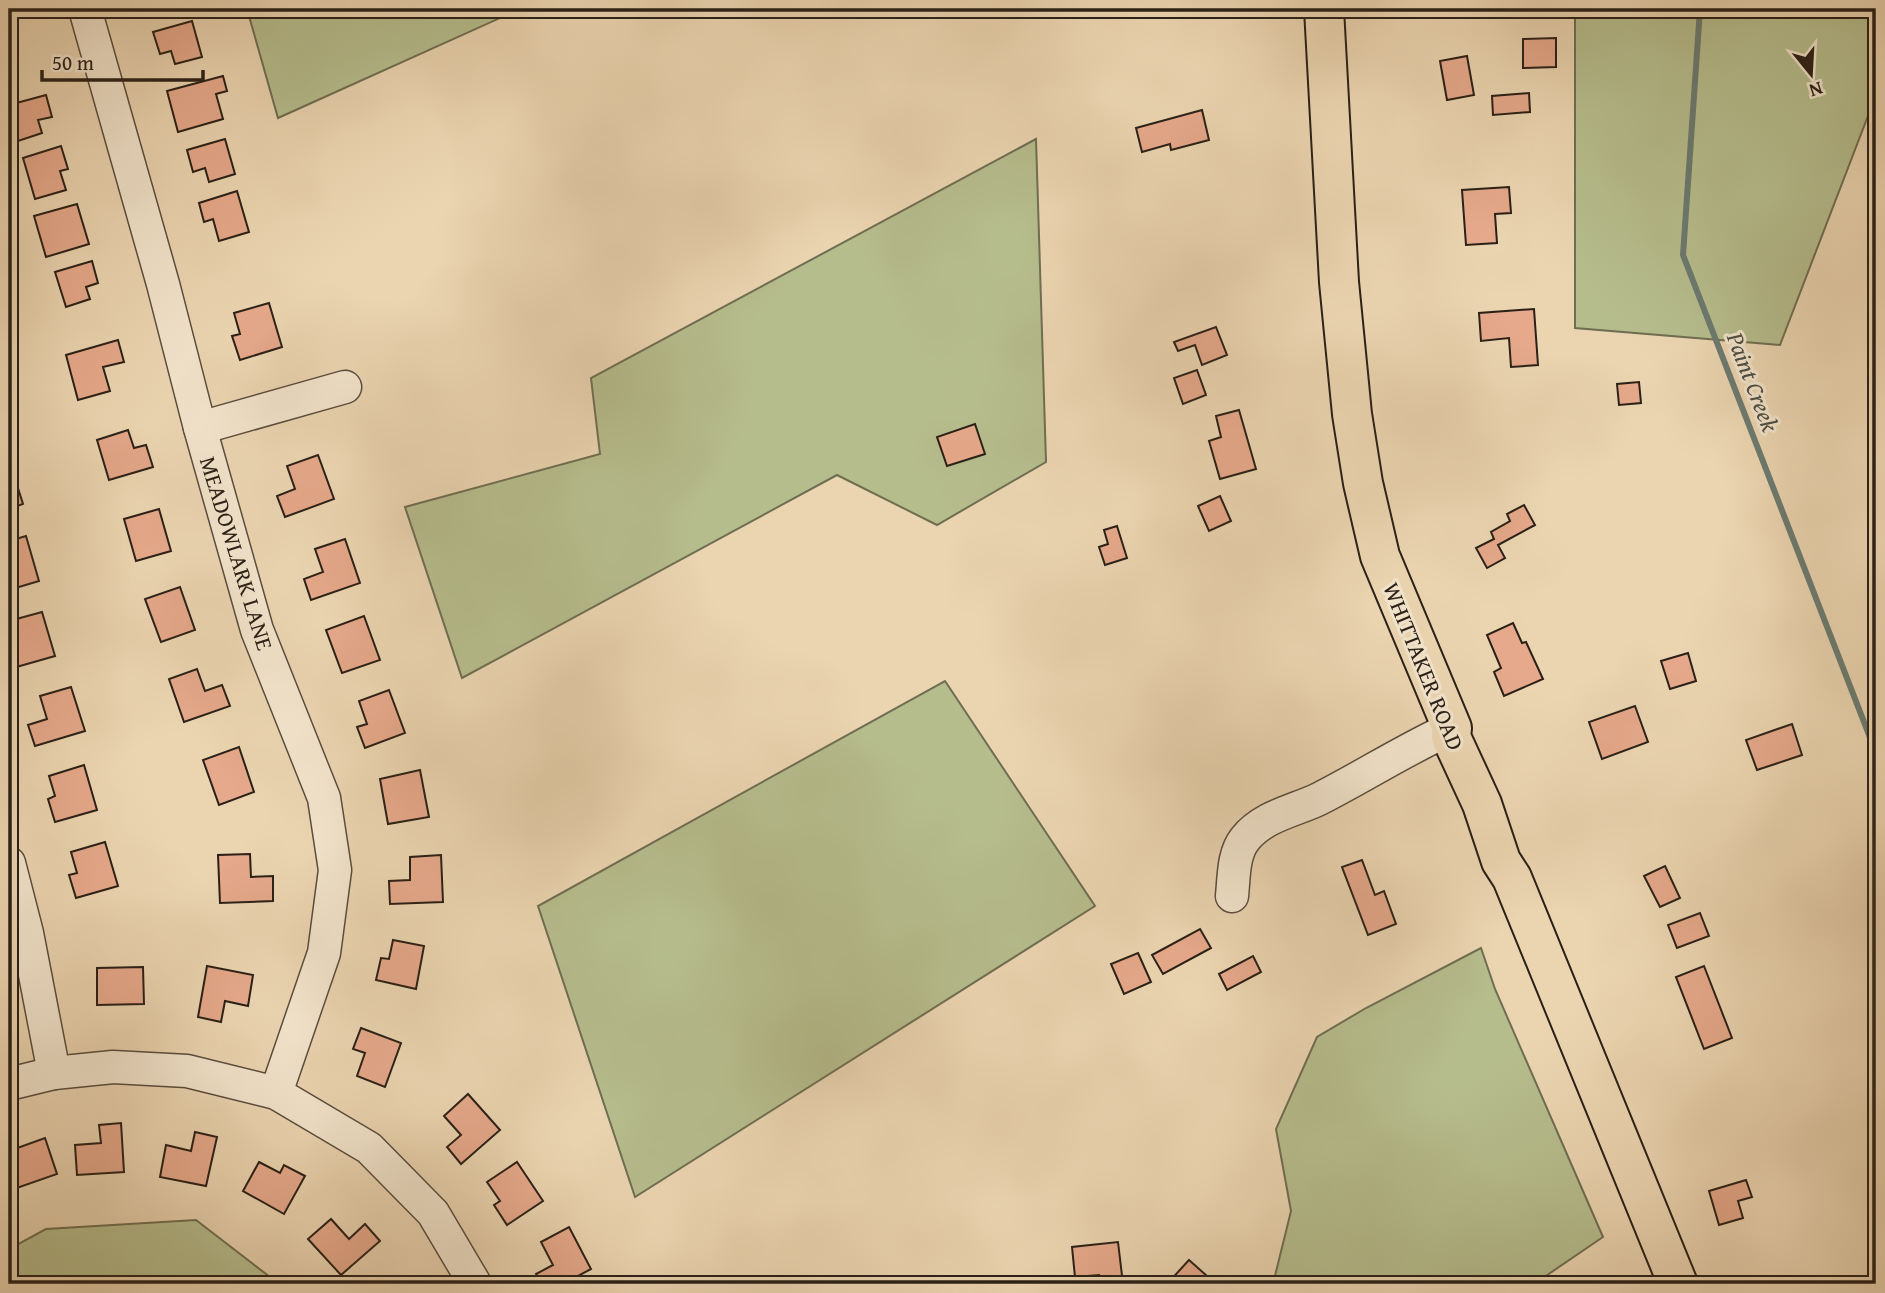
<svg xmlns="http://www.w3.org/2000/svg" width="1885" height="1293" font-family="'Gentium Book Plus',serif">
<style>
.green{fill:#b6bd8d;stroke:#706e52;stroke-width:2}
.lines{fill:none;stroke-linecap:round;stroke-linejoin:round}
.stream{stroke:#6c7b71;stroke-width:6}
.building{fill:#e6a98b;stroke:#2a2017;stroke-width:2}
.minor-casing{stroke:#5a4d3e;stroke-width:35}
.major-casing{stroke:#2a2017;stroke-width:42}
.minor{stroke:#f2e4cc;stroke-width:32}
.major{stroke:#ebd5b1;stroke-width:38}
.labels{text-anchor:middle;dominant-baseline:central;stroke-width:6;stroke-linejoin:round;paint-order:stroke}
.street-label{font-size:23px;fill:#2a2017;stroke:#f2e4cc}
.water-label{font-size:24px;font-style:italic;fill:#4b4e44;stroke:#f2e4cc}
</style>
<rect width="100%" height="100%" fill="#ebd5b1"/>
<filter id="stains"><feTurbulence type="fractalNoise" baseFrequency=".00286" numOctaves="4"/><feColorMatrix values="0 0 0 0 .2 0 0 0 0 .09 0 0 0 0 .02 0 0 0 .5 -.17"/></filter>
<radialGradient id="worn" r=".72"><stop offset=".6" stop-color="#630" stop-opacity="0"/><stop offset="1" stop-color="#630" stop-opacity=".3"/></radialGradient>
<g class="green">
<polygon points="247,9 520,9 278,118"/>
<polygon points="1575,9 1876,9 1876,95 1780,345 1575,328"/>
<polygon points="1036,139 1046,462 937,525 837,475 462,678 405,507 600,454 591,378"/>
<polygon points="945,681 1095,906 635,1197 538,906"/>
<polygon points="1481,948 1495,989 1603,1237 1534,1284 1273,1284 1291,1211 1276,1129 1317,1037 1366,1008"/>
<polygon points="196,1220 279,1284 9,1284 9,1249 46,1229"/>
</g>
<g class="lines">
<polyline class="stream" points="1700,9 1683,255 1876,753"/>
</g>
<g class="building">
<polygon points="192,21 202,57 175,64 171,51 160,54 153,32"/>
<polygon points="1556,38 1556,67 1523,68 1523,39"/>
<polygon points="1467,56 1474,95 1447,100 1440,61"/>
<polygon points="223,76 227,91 216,94 223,119 178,132 167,91"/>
<polygon points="1529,93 1530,112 1493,115 1492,96"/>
<polygon points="46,95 52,117 38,120 42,133 18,141 9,105"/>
<polygon points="1202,110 1209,140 1171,150 1170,144 1142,152 1136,128"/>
<polygon points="225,139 235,174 209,182 205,168 193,172 187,150"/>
<polygon points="61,146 68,169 60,171 66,190 35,199 23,158"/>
<polygon points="1509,187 1511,213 1495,214 1497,243 1466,245 1462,190"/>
<polygon points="237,191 249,232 219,241 213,219 204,222 199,203"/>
<polygon points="77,204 89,244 46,257 34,216"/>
<polygon points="92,261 98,283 86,287 90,299 66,307 55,272"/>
<polygon points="269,303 282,347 240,360 232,336 240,334 234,313"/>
<polygon points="1534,309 1538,365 1511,367 1509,338 1481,341 1479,313"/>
<polygon points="1216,327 1227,355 1202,365 1195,345 1178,351 1174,342"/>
<polygon points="118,340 124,362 103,367 110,391 78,400 66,355"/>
<polygon points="1197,370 1206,395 1183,404 1174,378"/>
<polygon points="1639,382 1641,403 1619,405 1617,384"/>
<polygon points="1239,410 1256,469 1220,479 1209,441 1221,437 1216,416"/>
<polygon points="975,424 985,454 947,466 937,437"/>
<polygon points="128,430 134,448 146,445 153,467 109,480 97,440"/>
<polygon points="318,455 334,499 285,517 277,496 295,489 287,466"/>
<polygon points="9,460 23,504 9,509"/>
<polygon points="1220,496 1231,521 1209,531 1198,506"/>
<polygon points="1524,505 1535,525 1498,545 1505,558 1487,568 1476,548 1494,539 1491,532 1510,521 1507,514"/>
<polygon points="159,509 171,551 136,561 124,519"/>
<polygon points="1117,526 1127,558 1105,565 1099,547 1108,544 1104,530"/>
<polygon points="26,536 39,581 9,590 9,541"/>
<polygon points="345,539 360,583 311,600 304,579 323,572 315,549"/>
<polygon points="180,587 195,630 161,642 145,599"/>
<polygon points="42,612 55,656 13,668 9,655 9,645 13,644 9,621"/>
<polygon points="364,616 380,660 342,673 326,630"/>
<polygon points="1513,623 1522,643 1526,642 1543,679 1504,696 1494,672 1501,668 1487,635"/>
<polygon points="1688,653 1696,681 1670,689 1661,661"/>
<polygon points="197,669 205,691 222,685 230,706 184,722 169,679"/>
<polygon points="71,687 85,731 35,746 28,725 47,719 40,696"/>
<polygon points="389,690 405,733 365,748 357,727 367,724 359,701"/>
<polygon points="1635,706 1648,742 1602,759 1589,722"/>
<polygon points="1792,724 1802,755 1757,770 1746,740"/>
<polygon points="239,747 254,792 219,805 203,760"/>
<polygon points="84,765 97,810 55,822 48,799 55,796 49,776"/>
<polygon points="420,770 429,817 388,824 380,779"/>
<polygon points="105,842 118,886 76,898 69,875 77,873 71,852"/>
<polygon points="250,854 251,877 273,876 273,901 220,903 218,855"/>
<polygon points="441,855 443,902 390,904 389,881 410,880 410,857"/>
<polygon points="1362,860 1375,895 1384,891 1396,924 1368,935 1342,867"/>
<polygon points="1665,866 1680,898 1660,907 1644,876"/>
<polygon points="1700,913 1709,936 1677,948 1668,925"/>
<polygon points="1200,929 1211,948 1163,974 1152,955"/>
<polygon points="393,940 424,946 416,989 376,980 381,958 389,959"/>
<polygon points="1138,953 1151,982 1124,994 1111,964"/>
<polygon points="1253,956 1261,972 1227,990 1219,974"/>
<polygon points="207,966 253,975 248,1006 225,1001 221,1022 198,1017"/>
<polygon points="1704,966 1732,1038 1704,1049 1676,977"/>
<polygon points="143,967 144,1004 97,1005 97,968"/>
<polygon points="361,1028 401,1043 385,1087 357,1076 365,1053 353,1049"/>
<polygon points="468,1094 500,1130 461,1164 447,1147 461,1135 444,1116"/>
<polygon points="121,1123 124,1172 77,1175 75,1145 101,1143 99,1125"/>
<polygon points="195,1132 217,1137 206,1186 160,1177 166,1145 191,1151"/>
<polygon points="45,1138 57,1174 14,1189 9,1175 9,1151"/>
<polygon points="259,1162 280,1173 284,1165 305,1176 284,1214 243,1191"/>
<polygon points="517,1162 543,1201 507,1225 494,1205 500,1201 487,1182"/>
<polygon points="1746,1180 1752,1197 1738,1201 1743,1218 1719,1225 1709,1191"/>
<polygon points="331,1219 349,1239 365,1224 380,1241 341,1275 308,1239"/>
<polygon points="569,1227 591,1269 563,1284 541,1284 536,1274 553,1265 541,1242"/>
<polygon points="1118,1242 1123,1284 1100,1284 1099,1275 1075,1277 1072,1247"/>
<polygon points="1189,1260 1216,1284 1167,1284"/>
</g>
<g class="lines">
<g class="minor-casing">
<g id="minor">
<polyline points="85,9 163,284 200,428 257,630 324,798 335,870 324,953 276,1093"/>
<polyline points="200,428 345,387"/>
<polyline points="9,863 27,933 54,1073"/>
<path d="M1232,896C1234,877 1233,854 1245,839C1263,816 1294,811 1319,799C1364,776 1406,749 1452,728"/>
<polyline points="9,1084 54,1073 113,1067 187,1071 276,1093 369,1148 433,1213 475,1284"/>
</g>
</g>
<g class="major-casing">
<polyline id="major" points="1324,9 1339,282 1352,414 1363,483 1380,556 1452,728 1451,737 1482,804 1501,861 1512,878 1678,1284"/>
</g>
<use href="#minor" class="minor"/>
<use href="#major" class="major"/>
</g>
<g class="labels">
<g class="street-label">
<text transform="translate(237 553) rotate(73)">MEADOWLARK LANE</text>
<text transform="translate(1424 666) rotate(68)">WHITTAKER ROAD</text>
</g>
<g class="water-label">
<text transform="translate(1753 382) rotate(69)">Paint Creek</text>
</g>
</g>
<rect width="1885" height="1293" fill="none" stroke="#ebd5b1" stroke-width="35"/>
<rect x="10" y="10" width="1864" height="1272" fill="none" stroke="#2a2017" stroke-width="3.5"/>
<rect x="18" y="18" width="1850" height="1258" fill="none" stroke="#2a2017" stroke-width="2"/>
<g transform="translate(1811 74) rotate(162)" stroke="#f2e4cc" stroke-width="5" paint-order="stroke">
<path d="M0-5L12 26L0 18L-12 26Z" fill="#2a2017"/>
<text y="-10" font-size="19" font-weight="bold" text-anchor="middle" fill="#2a2017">N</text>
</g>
<path d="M42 70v10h161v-10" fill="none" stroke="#2a2017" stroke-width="3.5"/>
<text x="52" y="70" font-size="21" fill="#2a2017" stroke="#f2e4cc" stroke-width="5" paint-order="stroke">50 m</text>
<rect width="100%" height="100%" filter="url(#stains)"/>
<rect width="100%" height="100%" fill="url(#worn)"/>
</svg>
